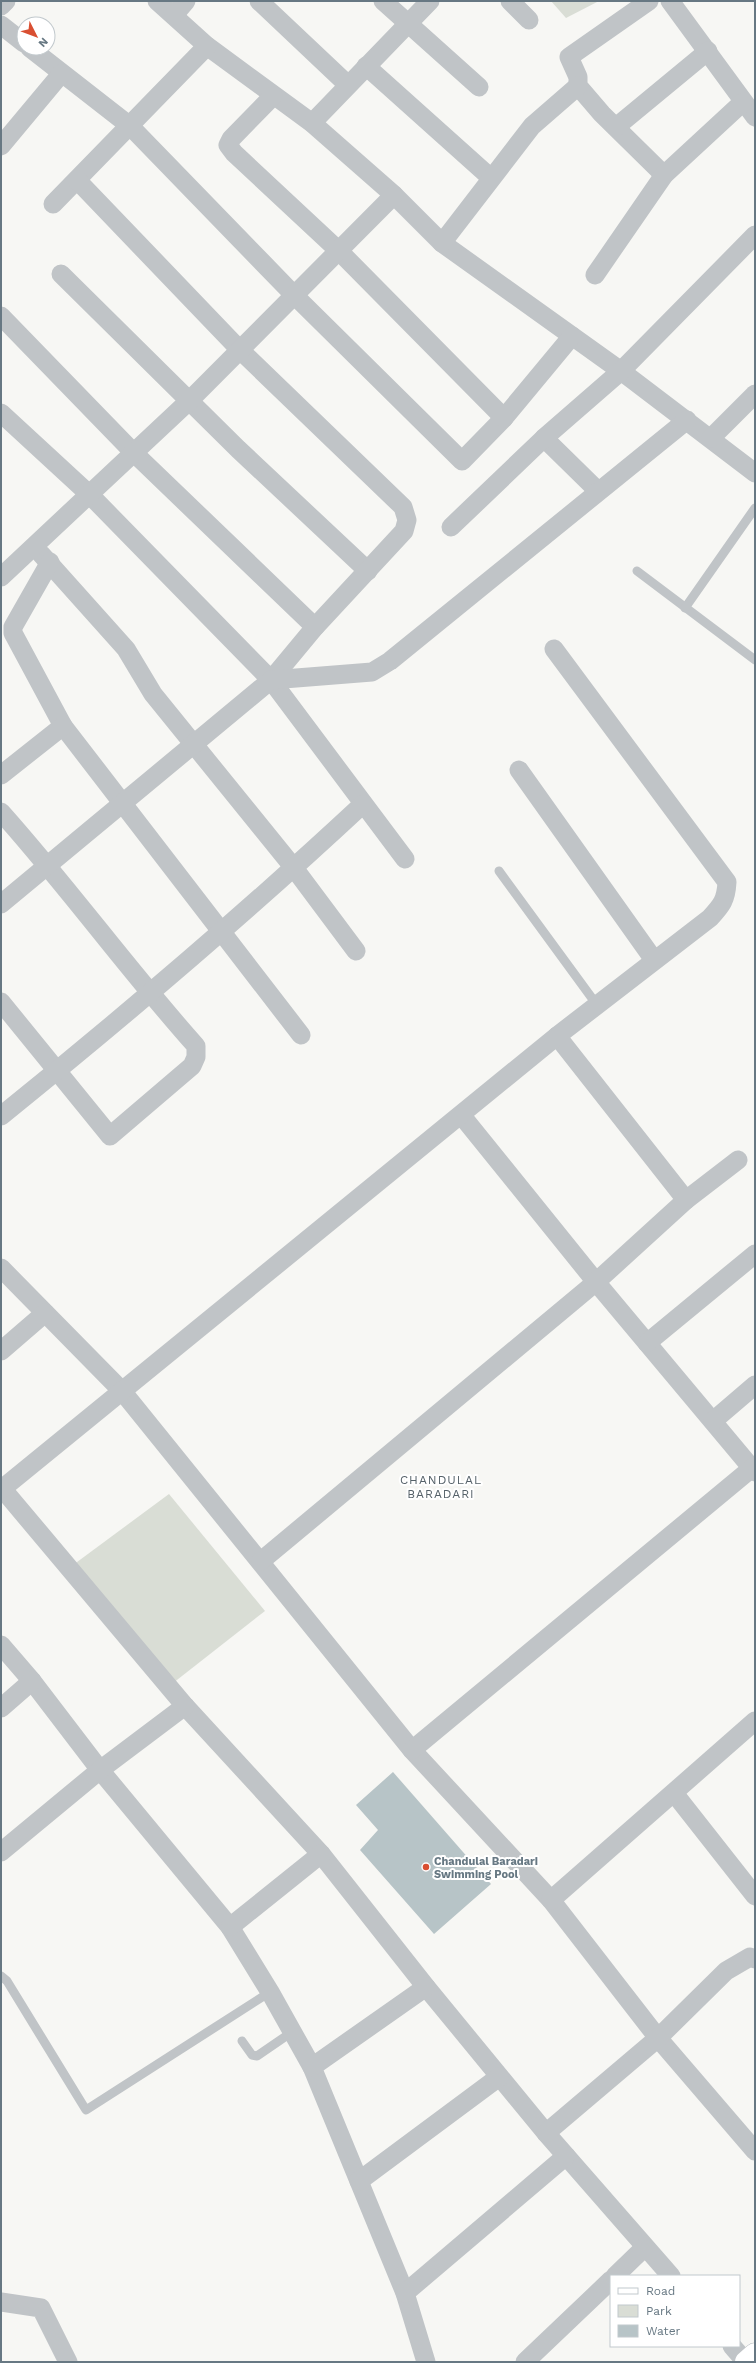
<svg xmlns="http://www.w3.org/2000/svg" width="756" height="2363" font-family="'Work Sans',sans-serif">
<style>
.green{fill:#d9ddd5}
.water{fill:#b7c4c7}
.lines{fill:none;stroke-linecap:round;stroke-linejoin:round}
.secondary-casing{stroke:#b2b8bc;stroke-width:23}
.lane{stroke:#c0c4c7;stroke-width:9}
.street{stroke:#c0c4c7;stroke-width:19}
.secondary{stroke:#fff;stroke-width:22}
.poi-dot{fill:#d94f32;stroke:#fff;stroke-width:1.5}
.labels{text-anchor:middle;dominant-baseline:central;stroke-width:4;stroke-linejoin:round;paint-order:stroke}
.poi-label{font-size:11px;font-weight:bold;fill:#677883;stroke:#fff;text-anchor:start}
.neighbourhood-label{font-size:12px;letter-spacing:1px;fill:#556169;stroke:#fff}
</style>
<rect width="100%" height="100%" fill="#f7f7f4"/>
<g class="green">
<polygon points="551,1 599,1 566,18"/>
<polygon points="169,1494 265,1611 168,1687 73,1565"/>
</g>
<polygon class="water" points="393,1772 491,1884 434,1934 360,1850 378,1830 356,1805"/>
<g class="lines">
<g class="secondary-casing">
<polyline id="secondary" points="746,2362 755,2354"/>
</g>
<g class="lane">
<polyline points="637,571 755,660"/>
<polyline points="685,608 755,508"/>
<polyline points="499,871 597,1005"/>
<polyline points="1,1976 7,1981 86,2110 270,1992"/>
<polyline points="242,2041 252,2055 257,2056 292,2032"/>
</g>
<g class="street">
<polyline points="157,1 207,46 312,123 394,195 442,243 621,371 755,473"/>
<polyline points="259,1 348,85"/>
<polyline points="383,1 479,87"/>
<polyline points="510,1 529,20"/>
<polyline points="649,1 569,57 578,77 578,86 602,114 664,175"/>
<polyline points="670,1 755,117"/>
<polyline points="1,6 6,1"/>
<polyline points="174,15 186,1"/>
<polyline points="1,25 24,43"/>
<polyline points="30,48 130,126 294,295 462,461 504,418 572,336"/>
<polyline points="366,66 491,178"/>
<polyline points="273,96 231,139 228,145 234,153 339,251 504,418"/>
<polyline points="312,123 430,1"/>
<polyline points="616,127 708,51"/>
<polyline points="1,146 61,74"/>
<polyline points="53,204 207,46"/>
<polyline points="442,243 532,126 578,86"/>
<polyline points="61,274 238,449 368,571"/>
<polyline points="595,275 664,175 743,102"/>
<polyline points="1,316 133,452 315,627"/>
<polyline points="1,413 90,495 271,680 315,627 404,531 407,520 403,507 240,350 77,180"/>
<polyline points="544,438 598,491"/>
<polyline points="711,438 755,394"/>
<polyline points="451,527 544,438 621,371 755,235"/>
<polyline points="41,554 126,649 153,694 294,868 356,951"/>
<polyline points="50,562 13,627 13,633 63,726 301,1035"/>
<polyline points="1,577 190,400 394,195"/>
<polyline points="271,680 405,859"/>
<polyline points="519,770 654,960"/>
<polyline points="1,775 63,726"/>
<path d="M1,812C69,888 128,970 196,1046V1057L192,1066L110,1136L1,1002"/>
<polyline points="1,904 271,680 372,672 390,661 687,420"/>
<polyline points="557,1036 686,1200"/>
<path d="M1,1116C125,1016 247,912 363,804"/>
<polyline points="462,1116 596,1282 755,1472"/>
<polyline points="1,1268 122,1391 412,1750 551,1900 658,2038 755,2151"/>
<polyline points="647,1343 755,1254"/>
<polyline points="1,1351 45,1313"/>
<polyline points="713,1421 755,1385"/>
<polyline points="1,1487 185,1706 321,1854 426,1987 546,2133 671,2276"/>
<path d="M2,1489L557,1036L710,918C722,905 726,900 727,882L554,649"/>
<polyline points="261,1561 596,1282 686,1200 738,1160"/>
<polyline points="1,1645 32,1681 100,1770 230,1927 270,1992 312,2067 405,2293 426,2362"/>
<polyline points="1,1708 32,1681"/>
<polyline points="412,1750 752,1468"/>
<polyline points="674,1793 755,1896"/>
<polyline points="1,1852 100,1770 185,1706"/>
<polyline points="551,1900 755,1721"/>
<polyline points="230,1927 321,1854"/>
<polyline points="312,2067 426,1987"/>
<polyline points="546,2133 658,2038 726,1971 750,1957 755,1959"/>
<polyline points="359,2181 499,2077"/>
<polyline points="615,2276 645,2247"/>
<polyline points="405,2293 566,2156"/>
<polyline points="1,2302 41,2308 68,2362"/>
<polyline points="732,2346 746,2362"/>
<polyline points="525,2362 611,2280"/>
</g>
<use href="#secondary" class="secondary"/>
</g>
<circle class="poi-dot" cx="426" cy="1867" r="4"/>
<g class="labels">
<g class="poi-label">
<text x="434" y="1861">Chandulal Baradari<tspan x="434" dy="13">Swimming Pool</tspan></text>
</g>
<g class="neighbourhood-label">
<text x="441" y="1480">CHANDULAL<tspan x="441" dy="14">BARADARI</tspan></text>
</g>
</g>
<rect width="756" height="2363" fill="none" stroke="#677883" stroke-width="4"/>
<rect x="610" y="2275" width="130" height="72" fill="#ffffff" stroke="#c2c9cd"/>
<rect x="618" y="2288" width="20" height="6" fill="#ffffff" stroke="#c2c9cd"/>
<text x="646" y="2295" font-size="12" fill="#677883">Road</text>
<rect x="618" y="2305" width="20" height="12" fill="#d9ddd5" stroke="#c2c9cd"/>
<text x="646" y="2315" font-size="12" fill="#677883">Park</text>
<rect x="618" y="2325" width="20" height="12" fill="#b7c4c7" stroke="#c2c9cd"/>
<text x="646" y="2335" font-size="12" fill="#677883">Water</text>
<g transform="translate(36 36) rotate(132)"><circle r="19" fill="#ffffff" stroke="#c2c9cd"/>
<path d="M0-3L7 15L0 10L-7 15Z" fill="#d94f32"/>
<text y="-6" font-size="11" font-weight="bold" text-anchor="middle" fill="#677883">N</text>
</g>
</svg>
